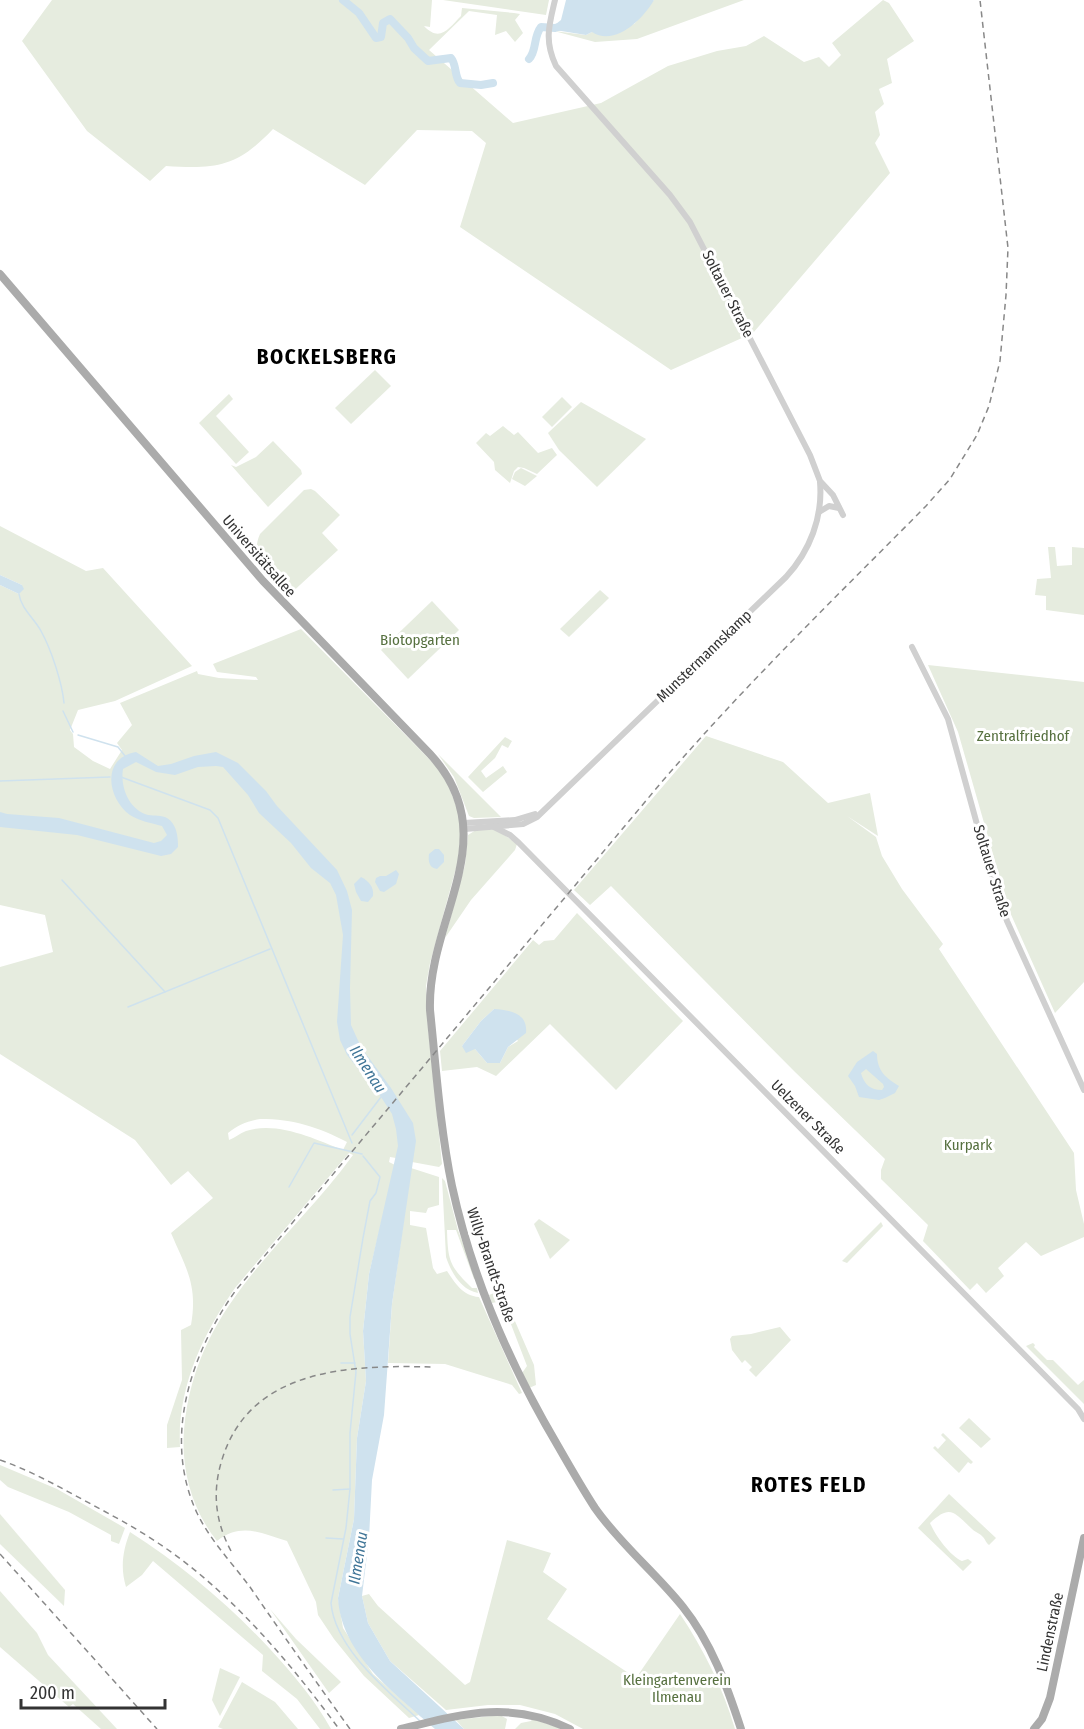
<svg xmlns="http://www.w3.org/2000/svg" width="1084" height="1729" font-family="'Fira Sans Condensed',sans-serif">
<style>
.green{fill:#e6ecdf;fill-rule:evenodd}
.water{fill:#cfe2ee;fill-rule:evenodd}
.lines{fill:none;stroke-linecap:round;stroke-linejoin:round}
.stream{stroke:#cfe2ee;stroke-width:1.5}
.river{stroke:#cfe2ee;stroke-width:8}
.minor{stroke:#d0d0d0;stroke-width:6}
.major{stroke:#ababab;stroke-width:8}
.rail{stroke:#888;stroke-width:1.5;stroke-dasharray:6 4.5;stroke-linecap:butt}
.labels{text-anchor:middle;dominant-baseline:central;stroke-width:6;stroke-linejoin:round;paint-order:stroke}
.street-label{font-size:15px;fill:#333;stroke:#fff}
.park-label{font-size:15px;fill:#56703f;stroke:#fff}
.water-label{font-size:16px;font-style:italic;fill:#3f7597;stroke:#fff}
.district-label{font-size:21px;font-weight:bold;letter-spacing:1.5px;fill:#000;stroke:#fff}
</style>
<rect width="100%" height="100%" fill="#fff"/>
<g class="green">
<path d="M52,0H432L430,27L424,26C440,43 449,28 461,16L462,8L514,13L520,14L515,20L523,33L515,42L506,31L495,35L497,15L469,11L429,50L513,123L601,103L668,66L717,51L746,46L764,36L804,62L819,57L829,67L841,55L832,43L883,0L889,3L914,41L887,59L892,83L879,89L884,104L875,112L880,135L875,143L890,173L753,333L671,370L460,227L486,143L472,131L417,130L365,185L273,129C237,167 217,169 166,166L150,181L87,131L22,41Z"/>
<polygon points="443,0 549,0 546,15"/>
<polygon points="654,0 744,0 637,39 595,42 554,31 586,35 592,32 634,24"/>
<polygon points="375,370 391,386 351,424 335,408"/>
<polygon points="229,394 233,399 216,416 249,452 236,464 199,423"/>
<polygon points="562,397 572,407 552,427 542,417"/>
<polygon points="581,402 646,439 597,487 559,450 548,433"/>
<polygon points="503,426 514,435 518,432 538,453 552,448 557,455 537,474 524,468 518,467 514,471 510,483 495,470 494,462 476,443 486,433 490,436"/>
<polygon points="273,441 301,470 302,474 268,507 231,465 236,467 256,457"/>
<polygon points="521,468 537,476 525,486 512,479 515,472"/>
<path d="M311,489L315,491L340,515L322,533L338,550L288,596C271,578 248,561 260,534L304,490Z"/>
<path d="M0,526L86,571L103,568L192,666L115,701L78,710L70,730L73,734L74,747L93,761L110,769L122,750L117,743L132,725L120,703L197,671L198,674L219,678L258,680L256,677L217,672L213,664L301,629L437,767L446,780L459,813L461,830L458,861L430,963L426,986L428,1028L442,1164L439,1167L412,1162V1160L396,1156V1158L390,1157L389,1162L395,1165L369,1274L363,1331L366,1381L357,1438L354,1519L338,1598L343,1628L373,1674L419,1715L409,1718L364,1676L334,1639L318,1615L316,1602L287,1541C261,1533 241,1522 217,1541C192,1510 181,1470 184,1430C195,1305 285,1248 353,1155L349,1153L235,1288C202,1335 177,1389 180,1447L167,1448V1425L182,1380L181,1330L191,1325C198,1285 186,1268 171,1233L213,1198L188,1171L171,1185L135,1140L0,1054V967L53,952L45,915L0,905V585L19,594L22,585L0,575ZM260,1119C294,1119 318,1127 347,1142L343,1150C314,1139 278,1121 246,1131C240,1133 235,1138 229,1140L228,1133C238,1125 247,1121 260,1119Z"/>
<polygon points="1048,547 1055,547 1057,566 1072,565 1072,547 1084,548 1084,615 1046,610 1046,596 1035,595 1037,579 1051,578"/>
<polygon points="600,590 609,598 569,637 560,629"/>
<polygon points="432,601 459,630 408,679 381,650"/>
<polygon points="928,665 1084,682 1084,982 1055,1013 1009,910 958,732"/>
<polygon points="706,736 783,762 828,803 870,793 878,836 847,816 876,837 882,856 902,889 943,944 939,949 1074,1153 1076,1190 1084,1224 1084,1237 1041,1256 1026,1242 998,1268 1004,1276 986,1293 977,1283 970,1290 923,1241 928,1225 881,1179 881,1170 885,1159 795,1072 611,886 590,905 574,890"/>
<polygon points="505,737 512,741 508,748 502,745 495,758 481,771 486,778 503,766 507,772 483,792 468,777"/>
<polygon points="438,754 501,817 474,818 469,816 454,777"/>
<polygon points="496,829 517,844 515,850 471,900 445,938 465,865 468,835 476,830"/>
<path d="M577,913L683,1021L616,1090L550,1024L496,1076L477,1067L442,1071L440,1051L533,940L539,945L544,941L554,940ZM494,1009L518,1041L508,1047L500,1063H487L475,1049L462,1046L481,1021Z"/>
<path d="M411,1168L439,1177V1205L428,1208L426,1213L410,1211V1225L426,1228L433,1268L437,1274L447,1271C455,1283 463,1296 479,1297L522,1393L519,1394L512,1385L445,1364L388,1363L392,1304Z"/>
<path d="M442,1178L445,1181L458,1230L476,1279H474L456,1230H447C448,1260 449,1266 472,1288H477L478,1293C461,1290 451,1272 446,1257Z"/>
<polygon points="539,1219 570,1240 550,1259 534,1224"/>
<polygon points="881,1222 883,1226 847,1263 842,1261"/>
<polygon points="497,1292 505,1298 534,1365 536,1385 529,1388 522,1373 527,1366 502,1301 492,1303 489,1295"/>
<polygon points="780,1327 791,1340 756,1377 749,1370 752,1367 745,1360 742,1363 732,1350 730,1339 732,1336 751,1334"/>
<polygon points="1033,1343 1035,1345 1034,1347 1047,1360 1053,1360 1078,1385 1084,1380 1084,1404 1026,1346"/>
<polygon points="969,1418 991,1439 981,1448 959,1428"/>
<polygon points="943,1433 973,1462 971,1464 968,1462 959,1473 933,1448 935,1446 938,1449 946,1440 941,1435"/>
<polygon points="0,1465 57,1489 125,1528 119,1544 111,1541 111,1535 69,1512 8,1487 0,1480"/>
<path d="M949,1494L996,1538L989,1545C986,1543 985,1539 983,1537C980,1533 974,1532 971,1528C954,1512 950,1504 930,1523C935,1535 950,1556 962,1561L968,1559L972,1562L963,1571L918,1528Z"/>
<polygon points="0,1514 65,1590 64,1606 0,1544"/>
<path d="M130,1532C183,1566 228,1604 270,1649C293,1674 315,1700 331,1729H320L297,1699L262,1671L263,1655L153,1561L142,1575L126,1587C120,1567 123,1550 130,1532Z"/>
<path d="M507,1540L551,1553L543,1572L567,1589L547,1619L636,1678L680,1614C704,1650 723,1688 735,1729H583L555,1714L520,1705H488L446,1710L390,1661L368,1623L362,1596L369,1594L378,1606L465,1685L470,1682Z"/>
<polygon points="0,1591 37,1633 48,1655 117,1729 101,1729 73,1704 69,1707 0,1647"/>
<polygon points="270,1609 296,1639 341,1682 329,1693"/>
<polygon points="220,1668 240,1677 220,1716 212,1700"/>
<polygon points="242,1682 275,1702 298,1729 223,1729 218,1727"/>
<polygon points="500,1715 507,1719 505,1729 464,1729 456,1720"/>
<polygon points="532,1719 563,1729 515,1729 521,1723 531,1721"/>
</g>
<g class="water">
<path d="M566,0H654C643,19 615,47 592,32L586,35L555,30L556,24L561,20Z"/>
<polygon points="0,575 22,585 24,589 19,594 0,585"/>
<path d="M136,752L158,766L171,764L194,756L216,752L238,763L266,791L277,806L337,870L347,891L352,910L350,988L351,1025L361,1047L391,1088L413,1123L416,1141L392,1304L384,1415L372,1480L369,1538L362,1596L368,1623L390,1661L464,1729H435C396,1694 341,1655 338,1598L354,1519L357,1438L366,1381L363,1331L369,1274L398,1146L396,1129L392,1114L381,1097L347,1055L340,1040L337,1022L343,935L336,895L330,883L311,868L291,843L259,813L248,795L223,767L216,766L198,767L175,775L156,772L136,762L123,769C120,787 129,810 148,815C154,816 162,815 167,818C177,824 178,837 178,847L171,854L161,856L77,835L0,827V812L7,814L59,818L154,843L161,841L167,835L162,826C151,823 139,821 130,815C107,798 101,758 136,752Z"/>
<path d="M435,849H439L444,855V862L437,869C429,868 428,861 429,854Z"/>
<polygon points="396,870 399,874 396,884 384,892 380,891 375,882 376,878 380,876 386,876"/>
<path d="M361,877C369,881 374,887 373,896L368,902L361,901L356,892L354,884Z"/>
<path d="M494,1009C510,1010 528,1013 526,1033L508,1047L500,1063H487L475,1049L466,1053L462,1046L481,1021Z"/>
<path d="M873,1051L877,1054C877,1071 886,1078 899,1086L895,1093L885,1098L879,1100L859,1097L855,1086L848,1076L857,1062ZM866,1069L883,1084L884,1087L882,1090C870,1090 864,1084 861,1073Z"/>
</g>
<g class="lines">
<g class="stream">
<path d="M19,594C21,609 34,618 41,631C51,649 62,682 64,703"/>
<polyline points="63,711 73,732"/>
<polyline points="78,735 118,747 125,756"/>
<polyline points="121,777 210,810 218,818 352,1143"/>
<polyline points="0,781 110,777"/>
<polyline points="62,880 165,992"/>
<polyline points="128,1007 270,949"/>
<polyline points="352,1135 381,1097"/>
<path d="M363,1156L380,1177L376,1193L370,1201L363,1238L350,1317V1334L356,1372L350,1433V1489L346,1528L331,1603C335,1649 388,1691 420,1721"/>
<polyline points="289,1187 314,1143 362,1154"/>
<polyline points="341,1363 355,1363"/>
<polyline points="333,1490 350,1489"/>
<polyline points="326,1538 343,1539"/>
</g>
<g class="river">
<path d="M343,0L359,13L376,38L381,37L383,23L390,19L408,38L414,48L428,61L451,58C457,65 454,76 460,83L481,85L493,83"/>
<path d="M529,59C537,51 533,37 541,27L555,28L565,25"/>
</g>
<g class="minor">
<path d="M555,0C549,25 544,41 556,66L670,195L690,222L810,455L820,481L833,495L843,515"/>
<polyline points="819,512 829,506 839,508"/>
<polyline points="912,647 948,719 986,857 1007,921 1084,1090"/>
<polyline points="464,823 515,820 535,814"/>
<polyline points="494,827 510,835 519,843 1078,1409 1084,1419"/>
<path d="M465,829L523,824L537,817L786,577C810,551 823,517 820,482"/>
</g>
<g class="major">
<path d="M0,274L263,581L430,754C507,837 427,917 430,1010C436,1068 440,1128 452,1186C472,1278 510,1365 558,1446C570,1467 582,1488 595,1508C620,1544 655,1572 683,1607C711,1642 727,1686 741,1729"/>
<path d="M401,1729C462,1714 510,1700 570,1729"/>
<polyline points="1034,1729 1042,1719 1050,1698 1084,1538"/>
</g>
<g class="rail">
<path d="M0,1460C32,1471 61,1488 91,1504C113,1516 136,1528 158,1543C229,1590 289,1661 339,1729"/>
<path d="M231,1551C216,1523 212,1494 221,1463C248,1367 351,1365 432,1367"/>
<polyline points="0,1554 157,1729"/>
<path d="M350,1729C316,1682 283,1635 250,1587C232,1563 210,1540 197,1513C162,1438 191,1353 236,1290L660,784C743,687 836,597 926,506L950,479L977,435L989,406L1000,361L1006,295L1008,248L980,0"/>
</g>
</g>
<g class="labels">
<g class="street-label">
<text transform="translate(728 294) rotate(63)">Soltauer Straße</text>
<text transform="translate(259 556) rotate(49)">Universitätsallee</text>
<text transform="translate(704 656) rotate(-44)">Munstermannskamp</text>
<text transform="translate(992 871) rotate(73)">Soltauer Straße</text>
<text transform="translate(808 1117) rotate(45)">Uelzener Straße</text>
<text transform="translate(491 1265) rotate(71)">Willy-Brandt-Straße</text>
<text transform="translate(1050 1632) rotate(-78)">Lindenstraße</text>
</g>
<g class="park-label">
<text x="420" y="640">Biotopgarten</text>
<text x="1023" y="736">Zentralfriedhof</text>
<text x="968" y="1145">Kurpark</text>
<text x="677" y="1680">Kleingartenverein<tspan x="677" dy="17">Ilmenau</tspan></text>
</g>
<g class="water-label">
<text transform="translate(368 1069) rotate(57)">Ilmenau</text>
<text transform="translate(358 1558) rotate(-81)">Ilmenau</text>
</g>
<g class="district-label">
<text x="327" y="357">BOCKELSBERG</text>
<text x="809" y="1485">ROTES FELD</text>
</g>
</g>
<path d="M21 1699v9h144v-9" fill="none" stroke="#333333" stroke-width="3"/>
<text x="30" y="1699" font-size="18" fill="#333333" stroke="#ffffff" stroke-width="4.5" paint-order="stroke">200 m</text>
</svg>
